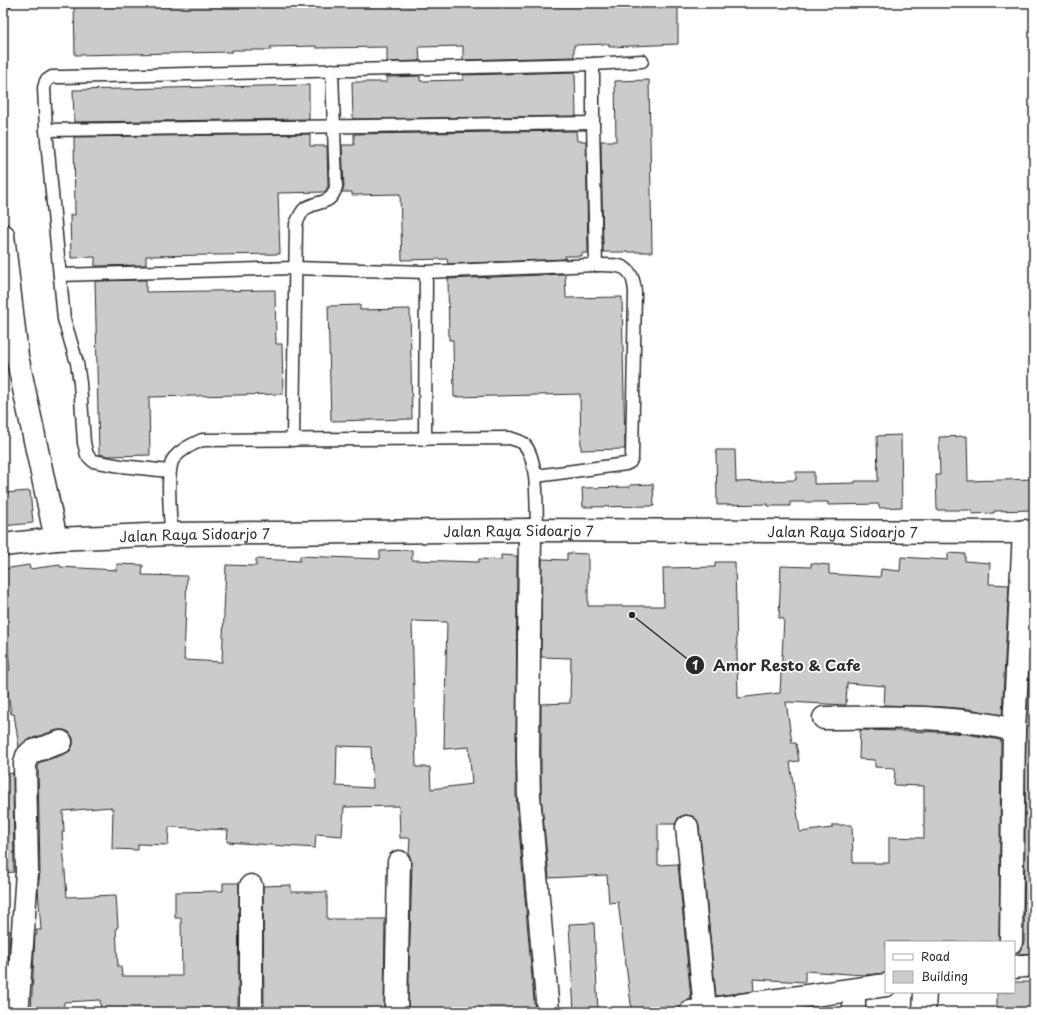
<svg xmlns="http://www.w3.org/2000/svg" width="1037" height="1015" font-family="'Playpen Sans',sans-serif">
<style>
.building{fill:#cbcbcb;stroke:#2b2b2b;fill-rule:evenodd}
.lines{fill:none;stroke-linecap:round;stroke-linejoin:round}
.service-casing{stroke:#2b2b2b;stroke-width:15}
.minor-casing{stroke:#2b2b2b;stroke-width:25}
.secondary-casing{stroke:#2b2b2b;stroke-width:25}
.service{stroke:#fff;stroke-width:12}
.minor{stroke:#fff;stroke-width:22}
.secondary{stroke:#fff;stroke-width:22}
.labels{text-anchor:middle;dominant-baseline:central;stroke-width:3.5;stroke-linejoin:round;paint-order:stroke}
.street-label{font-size:14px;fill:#2b2b2b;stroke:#fff}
.leader{fill:none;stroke:#2b2b2b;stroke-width:1.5}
.callout-dot{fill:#2b2b2b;stroke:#fff;stroke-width:1.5}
.mark-label{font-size:12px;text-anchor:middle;font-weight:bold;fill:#fff}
.callout-label{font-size:15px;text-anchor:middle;font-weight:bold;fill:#2b2b2b;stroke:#fff;stroke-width:3.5;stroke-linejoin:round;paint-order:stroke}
</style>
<rect width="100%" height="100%" fill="#fff"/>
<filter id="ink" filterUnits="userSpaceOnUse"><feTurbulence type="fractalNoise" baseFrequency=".025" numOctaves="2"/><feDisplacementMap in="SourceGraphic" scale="8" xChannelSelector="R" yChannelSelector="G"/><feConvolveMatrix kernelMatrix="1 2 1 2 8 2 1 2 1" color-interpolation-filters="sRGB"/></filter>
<g filter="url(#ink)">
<g class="building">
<polygon points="74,3 678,3 678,44 609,47 609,44 574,45 574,57 463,60 463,46 419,47 420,61 387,62 387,47 316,48 316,46 270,47 271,50 232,50 232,52 75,55"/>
<polygon points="575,72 576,116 353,119 352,82 387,82 387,77 420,76 420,81 463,80 463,75"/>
<polygon points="649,80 652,252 603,252 601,141 616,141 615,81"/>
<polygon points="309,85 309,119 74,122 73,90"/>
<polygon points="576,131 577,141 586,141 588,253 582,253 582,256 565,256 565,259 448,264 447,259 402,260 400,194 352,195 352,192 342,192 344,187 342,145 354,145 354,134"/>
<polygon points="310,134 310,146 327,146 328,186 325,192 278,193 280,254 146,256 146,265 95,266 95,257 71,258 70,215 75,215 74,137"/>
<polygon points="565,274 566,298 622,297 625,449 581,450 580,394 454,397 453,340 449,340 448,279"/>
<polygon points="146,280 146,292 275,290 276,344 282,344 283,394 149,397 150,455 108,456 99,454 95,281"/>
<polygon points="360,305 360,310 410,309 412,419 331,421 328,306"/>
<polygon points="901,435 902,507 879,508 879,504 828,505 828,502 790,502 790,506 768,506 768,504 717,505 716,450 735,450 736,482 796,480 796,472 814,472 814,484 855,483 855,481 878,481 877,436"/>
<polygon points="967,436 968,481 1034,479 1034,510 994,511 994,513 972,514 972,510 937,510 936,475 940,475 939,437"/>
<polygon points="653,484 654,506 583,507 582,488 630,487 630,485"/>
<polygon points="30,491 33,523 3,526 3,493"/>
<path d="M412,550V560L479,562V559L501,560V555L517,556L516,756V796L535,1012H408L412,862L409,855L410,838H400L399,806L344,807L342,836L316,834L315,848L227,842L228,830L169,827L168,845L138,844V850L112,849L113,809H111V807L63,811L64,832H62L67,897L116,895L118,927L116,928L118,967H121L122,976H182L181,918H175V892L223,891V883H239L238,1012H101L100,1000L64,1002L63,1012H31L35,935H37L36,930H41L38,888L40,872L38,765V763L65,754L70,751L73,745V738L69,732L64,730H57L27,740L19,747L14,714H11L5,671L10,670L6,636L3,637V569L29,565L30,569L60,565V567L117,570V564L143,565L142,575L187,576L184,660L222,662L226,565L256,566V559L300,561V556L380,559V551ZM412,621L447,622L444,749L469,747L472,784L431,789L430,767H416ZM337,746L371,747L373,788L336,786Z"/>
<polygon points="567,553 588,554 588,606 664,606 663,568 715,567 715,562 735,562 738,698 780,693 784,619 779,618 781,566 811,567 811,563 829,565 829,574 880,577 881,569 900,571 901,557 948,560 948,553 965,554 965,561 990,563 989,584 1009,585 1002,715 969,709 944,707 884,705 885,686 847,683 846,705 786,702 792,743 796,743 799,761 790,762 800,832 832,828 832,825 852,825 853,863 889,863 889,837 924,838 924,786 894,785 895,768 875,767 875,760 859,759 860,730 942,732 966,734 1001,740 999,942 886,942 886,973 864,975 805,971 805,982 753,979 754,991 716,996 699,826 697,820 692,816 685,815 679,817 675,824 658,824 658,865 678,864 691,999 683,1002 680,1007 679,1012 632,1012 618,902 609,903 607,875 549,878 541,795 541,704 570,703 571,658 541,657 542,559 567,560"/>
<polygon points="1034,587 1034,953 1018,954 1024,942 1026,730"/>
<polygon points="13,773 14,872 3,873 3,774"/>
<polygon points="291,885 291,892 327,892 327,919 385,919 384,1012 264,1012 263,886"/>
<polygon points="594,923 598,1012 574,1012 569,924"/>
<polygon points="3,930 10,931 8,970 3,969"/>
<polygon points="1014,982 1034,982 1034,1012 997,1012 997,992 1014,992"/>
</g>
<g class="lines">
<g class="service-casing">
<g id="service">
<polyline points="3,4 5,3"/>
<polyline points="593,64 593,123 596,265"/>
<polyline points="46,130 593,123"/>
<path d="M60,275L295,268L426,272L596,265C619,265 633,263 635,292L632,458L630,462L626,464L536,476"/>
<polyline points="425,439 426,272"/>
<path d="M293,440L296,224C299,218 301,211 306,208C320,200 331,205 336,187L332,70"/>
<polyline points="169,471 121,466 93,461 87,455 84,443 80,383 77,363 64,319 46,130 44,88 46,81 52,77 62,77 593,64 642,61"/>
<path d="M171,534C171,518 165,470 174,458C182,449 191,445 202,440L510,438C515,440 521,441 524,444C539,460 536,508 537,530"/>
</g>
</g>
<g class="minor-casing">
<g id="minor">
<polyline points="3,235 17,356 56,539"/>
<polyline points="530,530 528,756 529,796 548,1012"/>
<path d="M824,718C887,718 952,714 1014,730"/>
<polyline points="687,827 705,1009"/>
<polyline points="251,886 251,1012"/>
<polyline points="1011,942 1014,730 1024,531"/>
<polyline points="1014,967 1034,965"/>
<polyline points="15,1012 18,1002 27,872 25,763 27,756 31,752 61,742"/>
<polyline points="396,1012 399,862"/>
<polyline points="691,1012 886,985"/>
<polyline points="854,1012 854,990"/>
<polyline points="924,1012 925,992"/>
</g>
</g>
<g class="secondary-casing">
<g id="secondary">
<path id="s1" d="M3,545L56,539L171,534L530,530L1034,532"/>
</g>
</g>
<use href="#service" class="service"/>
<use href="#minor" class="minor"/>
<use href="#secondary" class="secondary"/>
</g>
</g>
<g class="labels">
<g class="street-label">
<text stroke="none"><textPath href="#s1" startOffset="516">Jalan Raya Sidoarjo 7</textPath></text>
<text stroke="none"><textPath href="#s1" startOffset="840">Jalan Raya Sidoarjo 7</textPath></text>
<text stroke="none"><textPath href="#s1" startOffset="192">Jalan Raya Sidoarjo 7</textPath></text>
</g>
</g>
<path class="leader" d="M632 615L695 665"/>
<g class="callout-dot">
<circle cx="632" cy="615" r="4"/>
<circle cx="695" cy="665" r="10"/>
</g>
<g class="mark-label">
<text x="695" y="670">1</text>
</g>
<g class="callout-label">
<text x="787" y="671">Amor Resto &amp; Cafe</text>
</g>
<rect width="1037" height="1015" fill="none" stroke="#fff" stroke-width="16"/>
<rect x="8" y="8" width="1021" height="999" fill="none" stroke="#2b2b2b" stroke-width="1.5" filter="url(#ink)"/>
<rect x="885" y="941" width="130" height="52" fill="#ffffff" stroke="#aaaaaa"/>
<rect x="893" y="954" width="20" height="6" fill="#ffffff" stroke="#aaaaaa"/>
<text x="921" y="961" font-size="12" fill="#2b2b2b">Road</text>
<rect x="893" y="971" width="20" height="12" fill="#cbcbcb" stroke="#aaaaaa"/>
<text x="921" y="981" font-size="12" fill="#2b2b2b">Building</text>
</svg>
